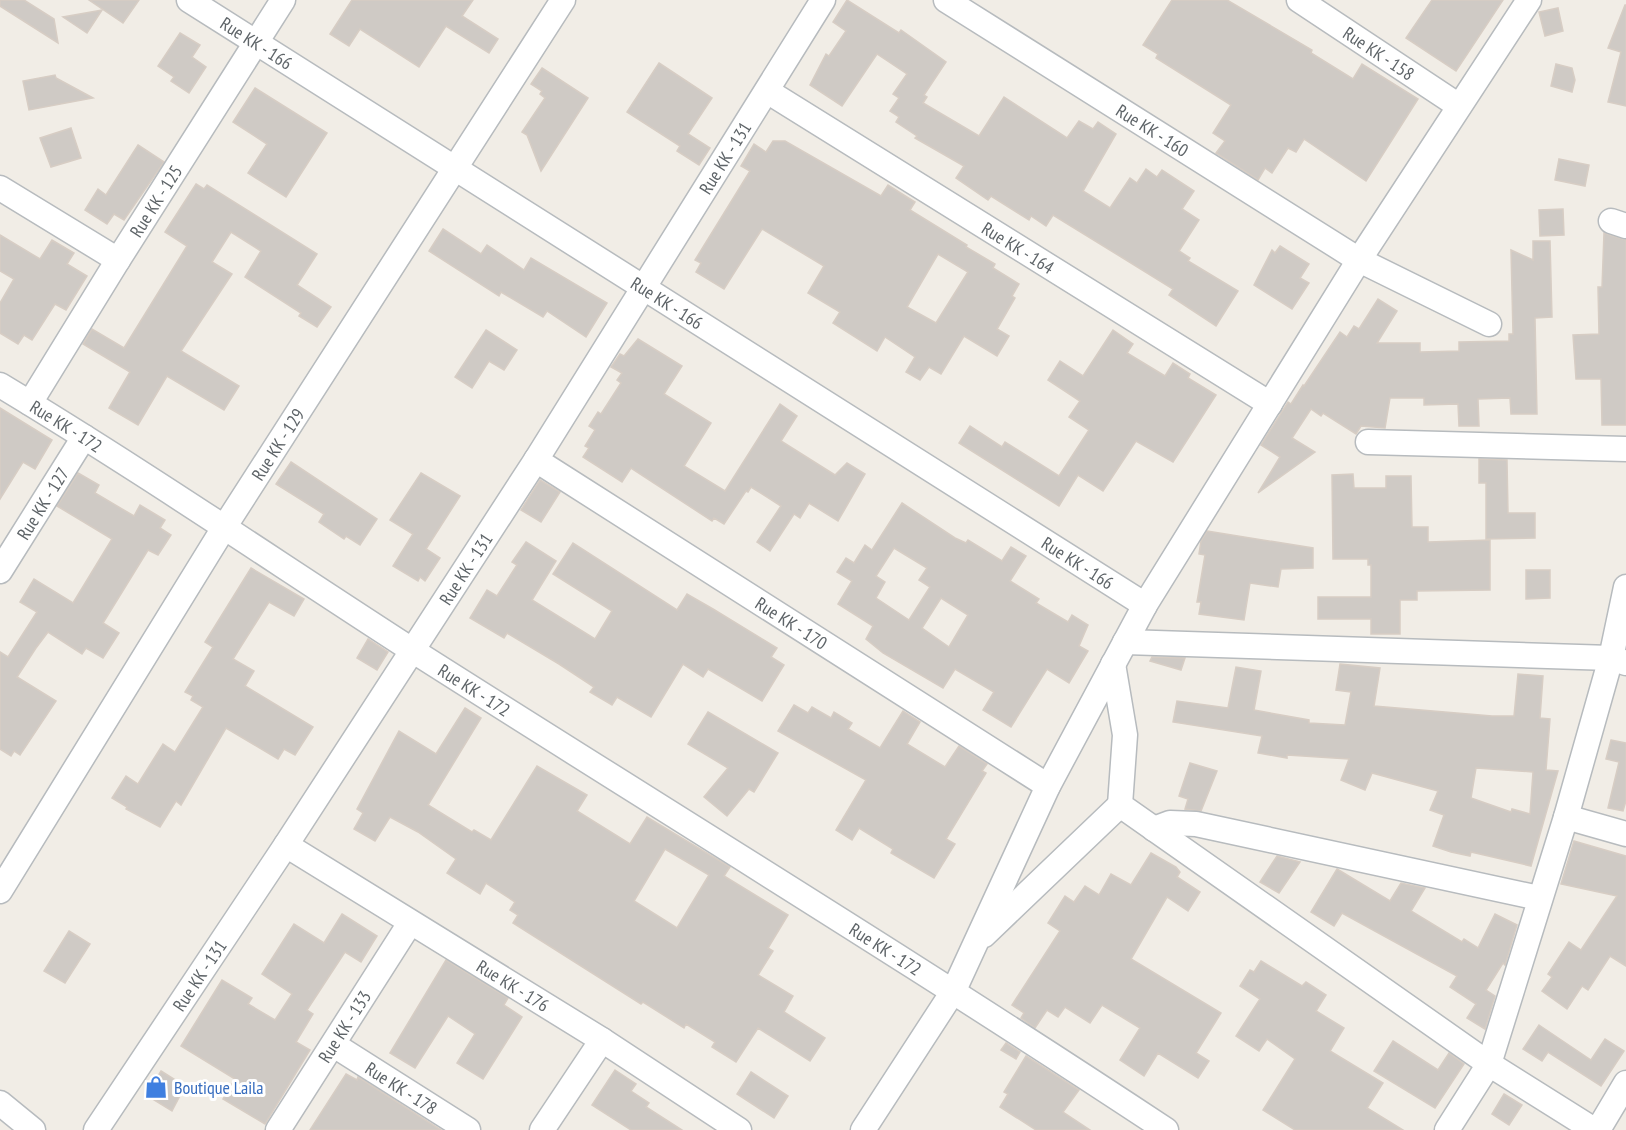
<svg xmlns="http://www.w3.org/2000/svg" width="1626" height="1130" font-family="'PT Sans Narrow',sans-serif">
<style>
.building{fill:#cfcac5;stroke:#d7cdc4;stroke-width:1.5;fill-rule:evenodd}
.lines{fill:none;stroke-linecap:round;stroke-linejoin:round}
.minor-casing{stroke:#b7bbbe;stroke-width:27}
.minor{stroke:#fff;stroke-width:24}
.labels{text-anchor:middle;dominant-baseline:central;stroke-width:6;stroke-linejoin:round;paint-order:stroke}
.street-label{font-size:18px;fill:#5e6468;stroke:#fff}
.shop-label{font-size:18px;fill:#366cbe;stroke:#fff;text-anchor:start}
</style>
<rect width="100%" height="100%" fill="#f1ede6"/>
<g class="building">
<polygon points="0,0 24,0 54,19 58,43 0,6"/>
<polygon points="89,0 139,0 123,23"/>
<polygon points="352,0 473,0 462,16 498,39 489,53 446,26 419,67 360,29 349,46 330,34"/>
<polygon points="847,0 899,33 901,30 946,62 924,95 927,97 923,103 979,136 1004,97 1067,138 1079,121 1093,129 1098,122 1116,134 1083,191 1110,208 1130,178 1137,183 1146,169 1157,177 1162,170 1194,191 1182,209 1199,220 1179,251 1190,258 1188,261 1238,291 1216,326 1169,295 1173,289 1053,215 1046,226 1031,216 1029,220 991,196 988,200 956,178 964,166 915,138 917,136 896,122 899,117 890,111 899,98 893,94 907,74 877,54 842,106 810,85 826,54 829,56 846,31 833,22"/>
<polygon points="1172,0 1227,0 1312,50 1311,53 1353,79 1362,64 1418,99 1366,181 1304,139 1296,152 1288,148 1272,173 1265,168 1258,180 1216,153 1225,141 1213,133 1231,105 1156,58 1158,54 1143,45"/>
<polygon points="1432,0 1503,0 1456,71 1406,38"/>
<polygon points="1625,5 1626,5 1626,106 1608,102 1621,52 1608,48"/>
<polygon points="1558,8 1563,31 1545,36 1539,12"/>
<polygon points="102,10 87,33 63,17"/>
<polygon points="180,33 200,45 192,57 206,67 189,93 171,81 174,77 158,66"/>
<polygon points="659,63 712,98 688,134 710,148 699,165 677,151 680,146 627,112"/>
<polygon points="1556,64 1572,68 1575,80 1572,92 1551,86"/>
<polygon points="542,68 588,98 541,171 527,135 522,132 545,98 540,94 542,91 531,84"/>
<polygon points="55,75 56,78 93,98 29,110 23,81"/>
<polygon points="255,88 327,133 286,197 248,173 267,144 233,122"/>
<polygon points="71,128 81,158 51,167 40,138"/>
<path d="M773,141H785L881,196L888,185L915,202L910,210L967,245L966,247L995,264L993,268L1019,284L1012,296L1015,298L997,329L1009,336L997,356L964,336L941,374L929,367L920,380L906,372L915,357L885,337L877,351L833,323L840,312L808,293L824,266L762,229L724,289L696,272L701,263L695,260L750,171L741,166L754,144L766,152ZM938,254L968,272L936,323L907,307Z"/>
<polygon points="138,145 164,162 124,220 114,214 107,224 85,210 98,189 106,195"/>
<polygon points="1559,159 1589,165 1585,186 1555,180"/>
<polygon points="196,184 204,189 207,185 317,254 297,285 331,307 317,327 299,316 301,313 245,277 261,251 231,232 212,262 232,274 181,351 239,386 224,410 167,376 138,425 109,408 130,372 83,344 92,329 124,348 187,246 165,232"/>
<polygon points="1563,209 1564,235 1540,236 1539,210"/>
<polygon points="443,229 481,254 487,245 524,270 531,258 607,303 586,337 547,311 543,317 501,292 499,296 429,251"/>
<polygon points="1604,233 1626,240 1626,425 1602,425 1601,379 1576,379 1573,335 1599,334 1598,287 1602,287"/>
<polygon points="0,235 40,259 52,240 74,253 67,264 87,276 66,310 55,304 32,340 24,335 18,344 0,333 0,303 14,279 0,271"/>
<polygon points="1533,241 1550,241 1552,317 1535,318 1537,414 1511,414 1510,398 1478,399 1479,426 1459,426 1458,404 1424,405 1424,398 1390,398 1385,428 1361,426 1356,434 1323,413 1321,416 1311,409 1292,438 1315,452 1258,493 1280,457 1261,445 1288,402 1291,404 1303,385 1304,386 1340,332 1347,337 1354,326 1359,329 1378,299 1397,311 1377,343 1420,343 1420,352 1459,351 1459,342 1509,341 1509,334 1513,334 1511,250 1533,260"/>
<polygon points="1280,246 1309,264 1300,278 1309,283 1292,309 1254,285 1272,250 1275,253"/>
<polygon points="486,330 517,350 504,370 489,361 472,388 455,377"/>
<polygon points="1113,330 1133,344 1127,353 1165,376 1173,363 1190,374 1188,378 1216,395 1173,462 1136,441 1103,491 1078,475 1059,506 959,443 970,426 1002,447 1005,442 1059,476 1089,430 1069,417 1080,401 1048,380 1060,361 1083,376"/>
<polygon points="638,339 682,366 664,394 711,423 684,466 725,491 780,404 797,416 781,441 835,475 847,463 865,474 838,521 809,503 800,518 794,514 770,551 757,542 781,506 751,487 748,492 746,491 724,524 714,518 712,521 631,468 622,482 583,457 589,448 585,446 595,430 589,426 598,412 601,414 621,383 617,380 622,373 611,367 620,354 624,356"/>
<polygon points="0,408 52,440 35,469 23,462 0,499"/>
<polygon points="1479,459 1507,460 1508,513 1535,513 1535,538 1486,539 1486,483 1479,483"/>
<polygon points="291,462 377,519 360,545 346,536 344,539 319,522 324,514 276,484"/>
<polygon points="78,473 99,485 95,493 134,516 140,505 165,520 160,528 171,535 158,555 148,550 103,623 119,633 103,658 86,648 82,654 48,632 36,648 17,677 56,701 20,755 14,751 11,756 0,749 0,652 8,657 37,612 20,602 34,579 73,603 112,539 57,506"/>
<polygon points="421,473 460,496 426,549 440,558 425,581 420,577 418,581 393,566 413,534 390,520"/>
<polygon points="1353,474 1354,488 1386,488 1386,476 1411,476 1412,527 1428,527 1428,542 1490,540 1490,590 1417,591 1417,600 1400,600 1400,634 1371,634 1371,619 1318,619 1318,597 1371,597 1371,565 1368,565 1368,559 1333,559 1332,475"/>
<polygon points="540,480 560,492 541,522 521,510"/>
<path d="M902,503L955,538L966,543L968,540L1002,561L1011,547L1026,556L1010,581L1039,599L1036,603L1068,622L1072,615L1088,625L1079,646L1088,651L1069,683L1047,669L1011,727L983,710L994,692L955,669L943,688L883,653L866,639L873,626L838,604L852,581L837,572L846,558L854,563L865,545L872,550ZM894,548L927,568L919,580L930,587L909,620L876,598L885,582L876,576ZM941,598L968,615L949,647L922,628Z"/>
<polygon points="1207,531 1313,548 1313,568 1281,569 1278,587 1250,583 1244,620 1199,614 1201,602 1197,602 1205,555 1199,554 1201,541"/>
<polygon points="526,542 556,561 532,600 595,639 612,611 553,574 573,543 677,610 687,594 713,609 777,648 771,657 784,665 762,701 708,669 703,677 683,664 651,717 617,697 612,705 590,692 594,687 559,664 507,633 504,638 470,618 487,590 497,596 517,565 512,562"/>
<polygon points="251,568 304,599 294,616 269,602 233,659 254,671 245,686 313,727 295,755 284,749 278,759 226,728 181,805 176,801 160,827 126,809 127,807 112,798 126,776 138,784 163,744 175,752 203,707 191,700 193,696 185,692 213,647 205,642"/>
<polygon points="1526,570 1550,570 1550,598 1526,599"/>
<polygon points="368,639 388,652 377,670 357,658"/>
<polygon points="1152,657 1185,658 1181,670 1150,661"/>
<path d="M1340,664L1380,668L1374,706L1492,716H1514L1518,674L1543,676L1540,718L1550,719L1546,770L1558,771L1531,866L1471,852L1470,856L1451,852L1433,846L1444,815L1430,810L1438,791L1372,773L1365,790L1341,780L1349,759L1287,755V758L1258,753L1262,736L1173,722L1177,701L1228,708L1236,667L1261,671L1254,710L1309,720V723L1345,725L1351,692L1336,690ZM1476,768L1533,772L1530,814L1512,809L1511,812L1471,798Z"/>
<polygon points="794,705 808,713 812,707 831,718 834,712 852,723 848,729 880,748 903,711 920,722 907,744 945,767 959,746 987,764 982,771 986,773 946,839 955,844 934,878 891,853 893,849 859,828 852,840 836,830 866,780 778,731"/>
<path d="M465,708L481,718L428,805L472,832L474,830L491,840L537,766L587,795L577,811L630,844L647,817L730,867L724,876L788,915L768,948L773,951L758,975L793,996L784,1012L825,1038L810,1061L758,1028L736,1062L712,1047L715,1042L686,1024L684,1028L643,1002L641,1004L513,923L518,915L510,910L515,902L486,883L480,894L447,873L456,859L418,832L390,817L375,841L354,829L363,813L357,809L399,731L436,754ZM665,849L709,875L677,928L634,901Z"/>
<polygon points="708,712 778,753 754,792 749,789 727,816 704,797 728,768 688,744"/>
<polygon points="1611,740 1626,743 1626,801 1623,811 1608,808 1619,762 1606,759"/>
<polygon points="1190,763 1217,771 1201,811 1185,809 1188,799 1179,796"/>
<polygon points="1574,841 1626,856 1626,966 1610,956 1588,990 1582,986 1567,1009 1542,991 1552,977 1548,974 1569,942 1581,950 1617,896 1561,884"/>
<polygon points="1151,853 1176,867 1180,872 1177,877 1200,892 1188,911 1167,897 1131,959 1221,1013 1196,1053 1209,1061 1198,1078 1158,1053 1144,1076 1120,1060 1140,1028 1102,1005 1090,1023 1065,1007 1058,1017 1047,1010 1035,1028 1021,1018 1024,1013 1012,1005 1060,931 1048,923 1065,896 1074,902 1085,886 1099,895 1111,874 1131,885"/>
<polygon points="1277,856 1300,862 1279,893 1260,882"/>
<polygon points="1337,869 1390,901 1401,883 1425,888 1411,911 1462,942 1464,939 1478,948 1495,914 1517,925 1505,965 1503,963 1486,990 1495,996 1485,1029 1467,1018 1476,1004 1450,987 1457,976 1342,913 1334,926 1311,912"/>
<polygon points="342,914 377,936 361,962 345,952 307,1010 313,1014 296,1042 310,1050 265,1124 223,1099 235,1079 181,1046 222,980 252,998 248,1004 275,1020 292,994 262,974 294,924 324,943"/>
<polygon points="69,931 90,944 65,983 44,971"/>
<polygon points="446,960 508,998 504,1005 522,1017 483,1079 457,1063 475,1034 448,1016 415,1068 390,1053"/>
<polygon points="1261,961 1302,986 1306,982 1326,995 1316,1011 1344,1028 1330,1051 1383,1083 1367,1108 1403,1130 1295,1130 1263,1110 1295,1059 1267,1039 1259,1051 1236,1036 1260,999 1240,986 1250,970 1254,972"/>
<polygon points="1539,1025 1591,1060 1605,1039 1624,1051 1601,1086 1548,1052 1542,1061 1523,1049"/>
<polygon points="1393,1041 1438,1070 1449,1053 1464,1064 1435,1108 1374,1071"/>
<polygon points="1006,1043 1020,1052 1016,1059 1001,1050"/>
<polygon points="1026,1056 1079,1090 1063,1112 1090,1130 1036,1130 1000,1107 1008,1094 1004,1092"/>
<polygon points="615,1070 636,1084 631,1091 649,1103 646,1107 682,1130 631,1130 592,1105"/>
<polygon points="161,1071 185,1086 172,1111 146,1095"/>
<polygon points="751,1072 788,1096 774,1118 737,1094"/>
<polygon points="346,1074 357,1080 358,1077 441,1130 310,1130"/>
<polygon points="1504,1094 1522,1105 1509,1125 1492,1114"/>
</g>
<g class="lines">
<g class="minor-casing">
<g id="minor">
<path id="s1" d="M189,0L1145,605"/>
<path id="s2" d="M946,0L1359,260L1489,324"/>
<path id="s3" d="M1299,0L1459,106"/>
<path id="s4" d="M767,91L1270,404"/>
<polyline points="0,188 118,260"/>
<polyline points="1611,221 1626,226"/>
<path id="s5" d="M0,385C141,470 277,563 415,652C665,811 918,966 1166,1130"/>
<path id="s6" d="M30,403L118,260L283,0"/>
<polyline points="1368,442 1626,449"/>
<path id="s7" d="M536,460L1048,786"/>
<path id="s8" d="M0,571L84,437"/>
<polyline points="1125,642 1611,658 1626,663"/>
<polyline points="1113,664 1125,735 1120,805 1489,1064 1594,1130"/>
<polyline points="1566,817 1626,834"/>
<polyline points="1154,829 1170,823 1196,824 1539,898"/>
<path id="s9" d="M286,845L602,1040L739,1130"/>
<path id="s10" d="M0,891L225,526L563,0"/>
<polyline points="984,935 1120,805"/>
<path id="s11" d="M334,1045L468,1130"/>
<polyline points="0,1103 33,1130"/>
<path id="s12" d="M96,1130L286,845L536,460L823,0"/>
<path id="s13" d="M278,1130L410,923"/>
<polyline points="542,1130 602,1040"/>
<polyline points="863,1130 954,990 1048,786 1145,605 1359,260 1529,0"/>
<polyline points="1447,1130 1489,1064 1566,817 1611,658 1626,587"/>
<polyline points="1598,1130 1626,1083"/>
</g>
</g>
<use href="#minor" class="minor"/>
</g>
<defs>
<g id="shop-bare" transform="scale(1.8)"><path d="M-5-2.5h2.3a2.7 3.5 0 0 1 5.4 0H5L5.5 6h-11ZM-1.5-2.5h3a1.5 2.3 0 0 0-3 0Z" fill="#3f7fe0" stroke="#fff" stroke-width="2.5" paint-order="stroke"/></g>
</defs>
<g fill-rule="evenodd">
<use href="#shop-bare" x="156" y="1087"/>
</g>
<g class="labels">
<g class="street-label">
<text stroke="none"><textPath href="#s1" startOffset="80">Rue KK - 166</textPath></text>
<text stroke="none"><textPath href="#s3" startOffset="96">Rue KK - 158</textPath></text>
<text stroke="none"><textPath href="#s2" startOffset="244">Rue KK - 160</textPath></text>
<text stroke="none"><textPath href="#s12" startOffset="1158">Rue KK - 131</textPath></text>
<text stroke="none"><textPath href="#s6" startOffset="238">Rue KK - 125</textPath></text>
<text stroke="none"><textPath href="#s4" startOffset="296">Rue KK - 164</textPath></text>
<text stroke="none"><textPath href="#s1" startOffset="566">Rue KK - 166</textPath></text>
<text stroke="none"><textPath href="#s5" startOffset="78">Rue KK - 172</textPath></text>
<text stroke="none"><textPath href="#s10" startOffset="526">Rue KK - 129</textPath></text>
<text stroke="none"><textPath href="#s8" startOffset="80">Rue KK - 127</textPath></text>
<text stroke="none"><textPath href="#s1" startOffset="1052">Rue KK - 166</textPath></text>
<text stroke="none"><textPath href="#s12" startOffset="672">Rue KK - 131</textPath></text>
<text stroke="none"><textPath href="#s7" startOffset="303">Rue KK - 170</textPath></text>
<text stroke="none"><textPath href="#s5" startOffset="564">Rue KK - 172</textPath></text>
<text stroke="none"><textPath href="#s5" startOffset="1050">Rue KK - 172</textPath></text>
<text stroke="none"><textPath href="#s12" startOffset="186">Rue KK - 131</textPath></text>
<text stroke="none"><textPath href="#s9" startOffset="267">Rue KK - 176</textPath></text>
<text stroke="none"><textPath href="#s13" startOffset="123">Rue KK - 133</textPath></text>
<text stroke="none"><textPath href="#s11" startOffset="80">Rue KK - 178</textPath></text>
</g>
<g class="shop-label">
<text x="174" y="1087">Boutique Laila</text>
</g>
</g>
</svg>
